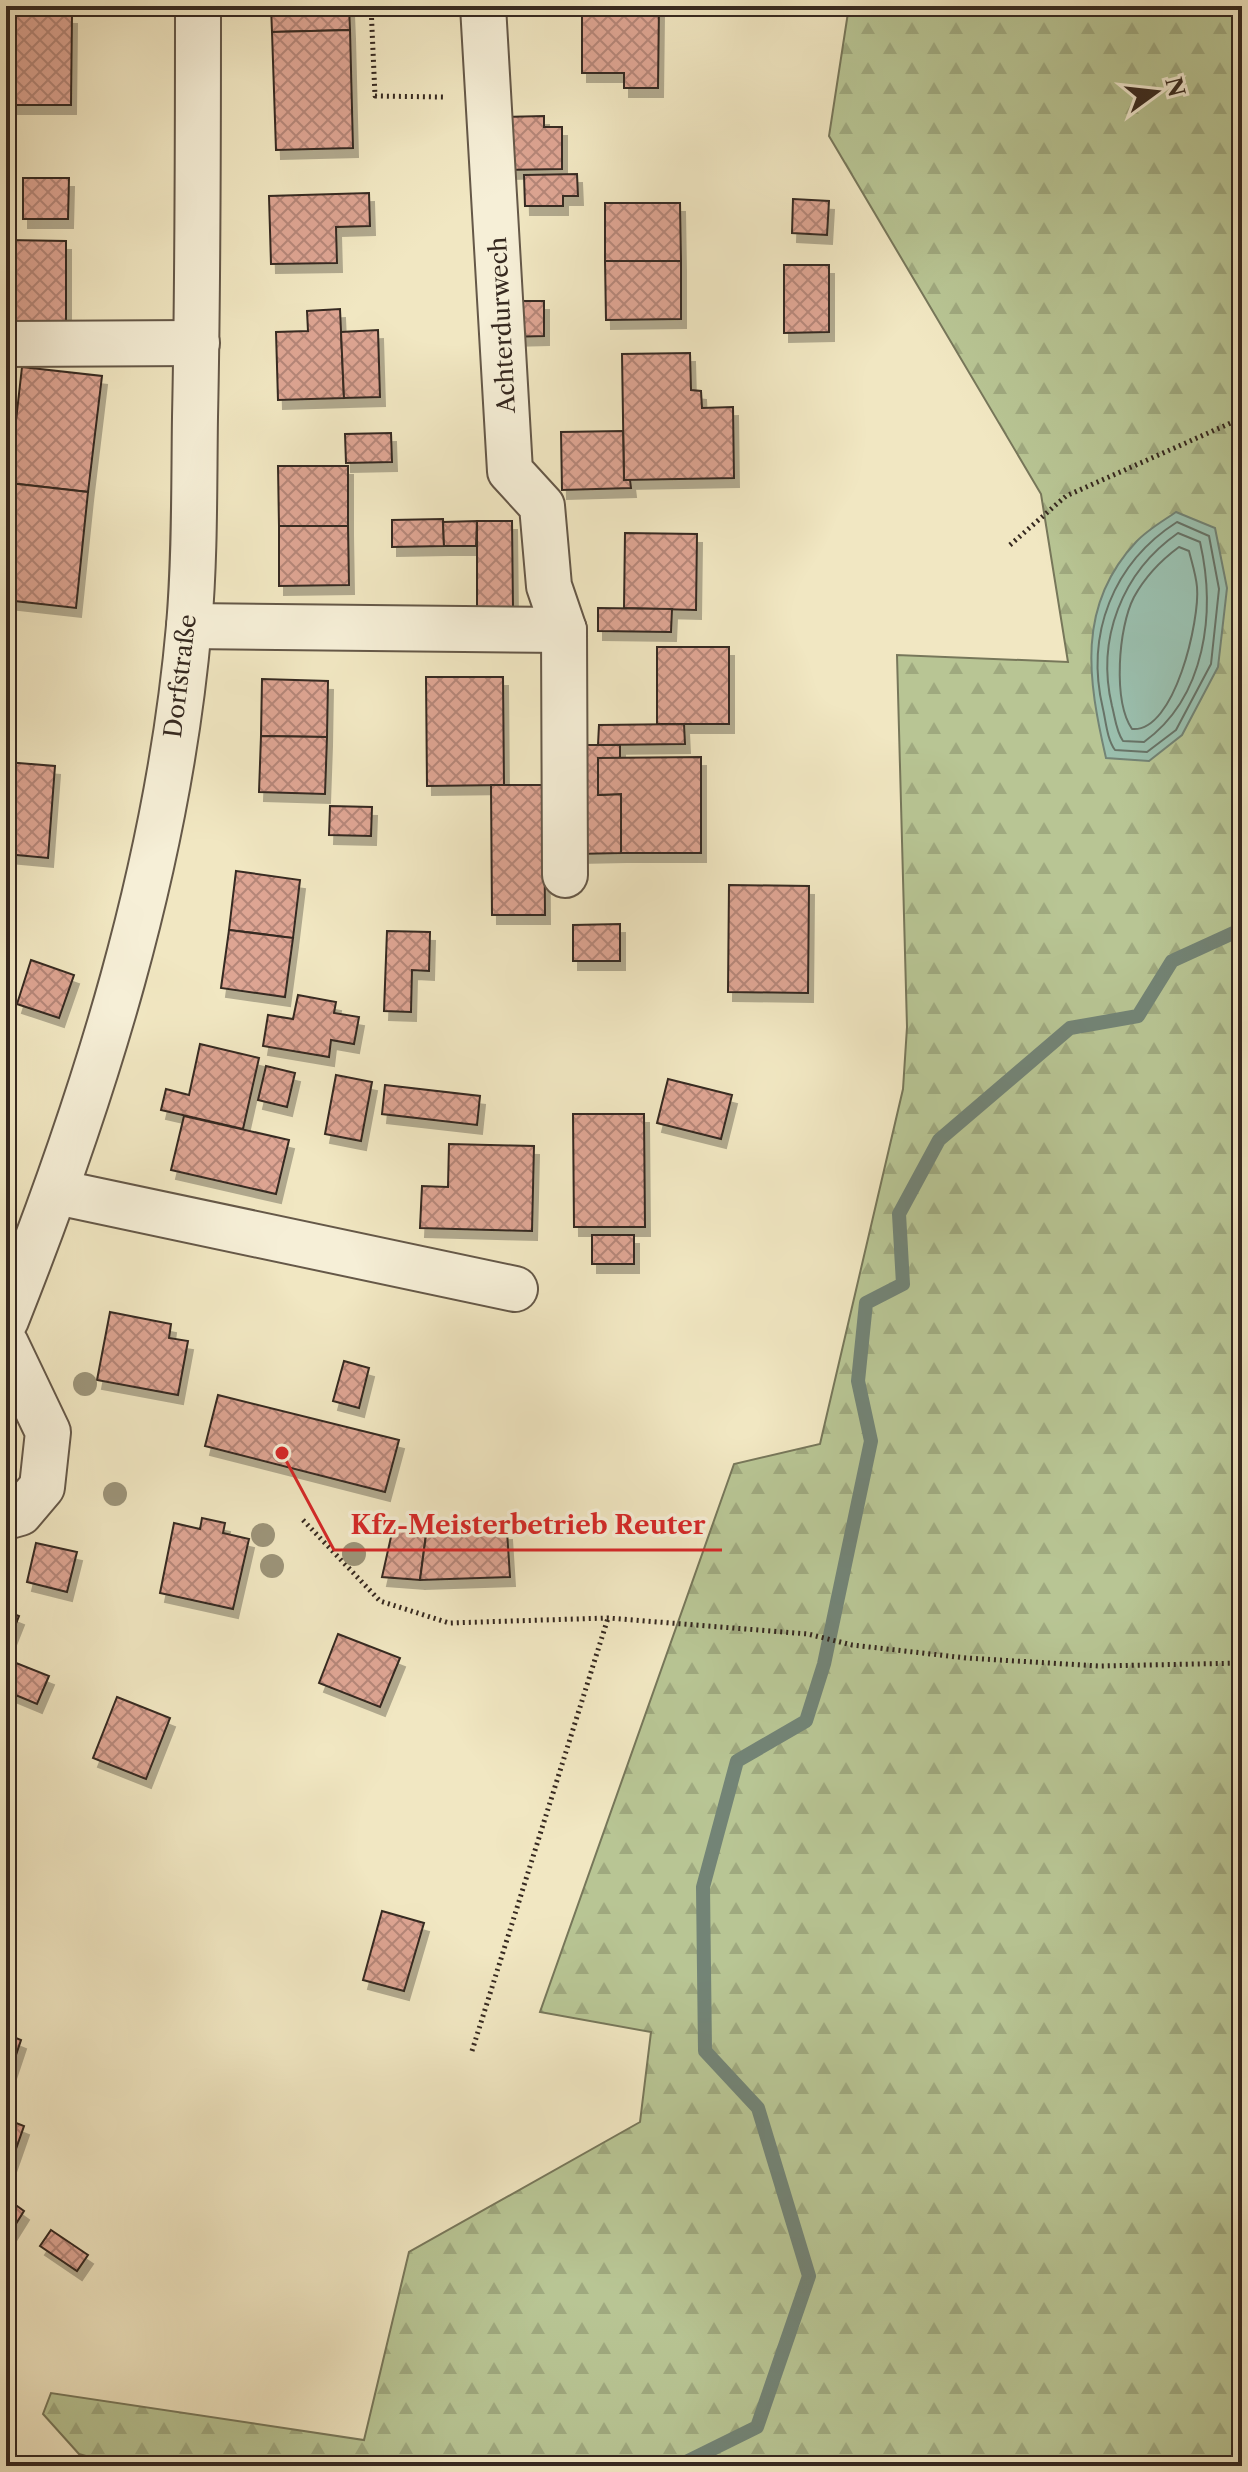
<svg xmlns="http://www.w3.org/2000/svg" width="1248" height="2472" font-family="'Libre Caslon Text',serif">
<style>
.forest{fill:url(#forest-firs);stroke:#77775a;stroke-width:2}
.water{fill:#9bc0af;stroke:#738476;stroke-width:2}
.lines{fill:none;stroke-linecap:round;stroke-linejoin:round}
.shore{stroke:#687468;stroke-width:2}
.stream{stroke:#738476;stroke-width:14}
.building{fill:url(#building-cross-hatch);stroke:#362920;stroke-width:2;filter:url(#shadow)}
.minor-casing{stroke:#655848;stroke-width:48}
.path{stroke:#362920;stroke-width:5;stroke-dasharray:2 4;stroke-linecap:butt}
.minor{stroke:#f6efd7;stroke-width:44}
.tree{fill:#9c9479}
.labels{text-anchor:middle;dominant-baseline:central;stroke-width:7;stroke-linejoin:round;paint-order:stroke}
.street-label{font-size:24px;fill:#362920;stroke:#f6efd7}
.leader{fill:none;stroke:#d62828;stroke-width:3}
.callout-dot{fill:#d62828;stroke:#f6efd7;stroke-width:3}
.callout-label{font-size:26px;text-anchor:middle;font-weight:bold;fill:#d62828;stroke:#f6efd7;stroke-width:7;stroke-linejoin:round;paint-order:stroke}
</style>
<defs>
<pattern id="forest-firs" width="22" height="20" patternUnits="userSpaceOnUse" patternTransform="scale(2)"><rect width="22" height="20" fill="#b8c594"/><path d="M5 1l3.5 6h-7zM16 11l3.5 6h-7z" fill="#9fa97f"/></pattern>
<pattern id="building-cross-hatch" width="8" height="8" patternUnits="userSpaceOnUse" patternTransform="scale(2)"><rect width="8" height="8" fill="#dea593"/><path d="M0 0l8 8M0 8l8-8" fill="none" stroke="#b58678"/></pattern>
<filter id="shadow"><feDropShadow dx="5" dy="9" stdDeviation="0" flood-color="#0004"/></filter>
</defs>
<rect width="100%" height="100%" fill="#f1e7c2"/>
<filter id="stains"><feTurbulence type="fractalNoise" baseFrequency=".0025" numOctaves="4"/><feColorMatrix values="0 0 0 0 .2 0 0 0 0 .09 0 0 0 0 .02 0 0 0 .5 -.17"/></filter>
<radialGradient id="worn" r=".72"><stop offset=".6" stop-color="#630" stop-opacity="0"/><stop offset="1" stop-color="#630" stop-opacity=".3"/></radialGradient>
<polygon class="forest" points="849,6 1242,6 1242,2466 120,2466 79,2454 43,2414 51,2393 364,2440 409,2252 640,2122 651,2032 540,2012 734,1464 820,1444 903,1089 907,1027 897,655 1068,662 1041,494 829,136"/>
<path class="water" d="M1176,512L1215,528L1227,588L1218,667L1182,735L1149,761L1106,758C1088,680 1076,606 1136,542C1147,530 1163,521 1176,512Z"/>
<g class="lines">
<g class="shore">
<path d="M1177,522L1209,536L1219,589L1211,664L1176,730L1147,752L1115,750C1107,739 1106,722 1103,709C1085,634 1113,563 1177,522Z"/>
<path d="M1178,533L1200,542C1216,612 1206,697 1144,742L1123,741C1116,731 1115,717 1112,706C1096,639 1122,572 1178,533Z"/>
<path d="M1179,547L1189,551C1192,563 1196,575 1197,587C1200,619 1175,733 1132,729C1113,701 1118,628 1134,597C1145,577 1160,561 1179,547Z"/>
</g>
<polyline class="stream" points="678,2466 757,2427 809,2276 758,2108 705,2051 703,1887 737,1761 806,1721 824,1664 871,1441 858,1381 866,1303 903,1284 899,1214 939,1140 1070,1028 1138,1016 1172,961 1242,929"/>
</g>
<g class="building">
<polygon points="271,6 349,6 350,30 272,32"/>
<polygon points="582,6 659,6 658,88 624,88 624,73 582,73"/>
<polygon points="6,14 72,15 71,105 6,105"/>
<polygon points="350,30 353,148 276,150 272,32"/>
<polygon points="544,116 544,127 562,127 562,169 502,170 501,117"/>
<polygon points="577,174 578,196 563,196 563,206 525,206 524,175"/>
<polygon points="23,178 69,178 68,219 23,219"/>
<polygon points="369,193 370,226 336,227 337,263 271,264 269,196"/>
<polygon points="793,199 829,201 827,235 792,233"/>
<polygon points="605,203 680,203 681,261 605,261"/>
<polygon points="6,240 66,241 66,323 6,323"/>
<polygon points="605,261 681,261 681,319 606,320"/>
<polygon points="784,265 829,265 829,332 784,333"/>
<polygon points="507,301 544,301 544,336 507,337"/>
<polygon points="340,309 344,398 278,400 276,332 308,331 307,311"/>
<polygon points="378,330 380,397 344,398 341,332"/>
<polygon points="690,353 691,390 701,391 702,408 733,407 734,478 624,480 622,354"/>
<polygon points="22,367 102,376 88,492 9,483"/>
<polygon points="623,431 624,480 630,480 631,488 562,490 561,432"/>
<polygon points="391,433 392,462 346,463 345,434"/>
<polygon points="278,466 348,466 348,526 279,526"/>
<polygon points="9,483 88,492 76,608 6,600"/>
<polygon points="443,519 444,546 392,547 392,520"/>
<polygon points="477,521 512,521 513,609 477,609"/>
<polygon points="477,521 476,546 444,546 443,522"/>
<polygon points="279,526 348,526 349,585 279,586"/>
<polygon points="625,533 697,534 696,610 624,608"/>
<polygon points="598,608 672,609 671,632 598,631"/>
<rect x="657" y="647" width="72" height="77"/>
<polygon points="426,677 503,677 504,785 427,786"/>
<polygon points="262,679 328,681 327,737 261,736"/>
<polygon points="684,724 685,744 598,745 599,725"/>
<polygon points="261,736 327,737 325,794 259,792"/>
<polygon points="573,745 620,745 620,758 598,758 598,795 621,794 621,853 575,854"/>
<polygon points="701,757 701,853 621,853 621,794 598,795 598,758"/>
<polygon points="6,762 55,766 48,858 6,854"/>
<polygon points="491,785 544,785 545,915 492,915"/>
<polygon points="330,806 372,807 371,836 329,835"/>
<polygon points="236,871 300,880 293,938 229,930"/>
<polygon points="729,885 809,886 808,993 728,992"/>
<polygon points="620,924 620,961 573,961 573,925"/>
<polygon points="229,930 293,938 285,997 221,988"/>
<polygon points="387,931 430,932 429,971 412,970 411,1012 384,1011"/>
<polygon points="31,960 74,975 59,1018 17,1004"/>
<polygon points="298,995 336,1002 334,1013 359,1017 354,1044 331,1040 329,1057 263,1046 268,1015 293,1019"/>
<polygon points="200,1044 259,1058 243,1129 161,1110 166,1089 189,1095"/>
<polygon points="266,1066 295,1073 287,1107 258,1100"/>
<polygon points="336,1075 372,1082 361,1141 325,1134"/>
<polygon points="668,1079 732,1095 721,1139 657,1123"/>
<polygon points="385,1085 480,1096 477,1125 382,1114"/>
<polygon points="573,1114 644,1114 645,1227 574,1227"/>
<polygon points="184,1116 289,1140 276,1194 171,1170"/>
<polygon points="449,1144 534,1146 532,1231 420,1228 422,1186 448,1187"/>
<rect x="592" y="1235" width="42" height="29"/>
<polygon points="110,1312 171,1324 169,1338 188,1341 178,1395 97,1380"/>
<polygon points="344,1361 369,1368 359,1408 333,1401"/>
<polygon points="218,1395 399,1440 385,1492 205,1446"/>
<polygon points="202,1518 225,1523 223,1533 249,1539 233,1609 160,1593 174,1523 200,1529"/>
<polygon points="393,1528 426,1535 420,1580 382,1577"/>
<polygon points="507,1531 510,1577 420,1580 426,1535"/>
<polygon points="36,1543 77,1552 67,1592 27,1582"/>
<polygon points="6,1611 19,1616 6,1649"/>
<polygon points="338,1634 400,1658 380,1707 319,1683"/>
<polygon points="6,1659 49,1676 37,1704 6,1691"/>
<polygon points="117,1697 170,1718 146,1779 93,1758"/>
<polygon points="382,1911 424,1923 404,1991 363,1980"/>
<polygon points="6,2034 21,2040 6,2085"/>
<polygon points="6,2119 24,2126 10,2166 6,2165"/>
<polygon points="6,2198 24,2211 9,2235 6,2233"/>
<polygon points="51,2230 88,2255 77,2271 40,2246"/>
</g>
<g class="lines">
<g class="minor-casing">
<g id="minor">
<polyline points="483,6 510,471 542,506 549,586 564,630 565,875"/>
<polyline points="6,344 197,343"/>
<polyline points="189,626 564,630"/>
<polyline points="57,1192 515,1289"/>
<path d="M6,1320C94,1099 168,865 189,626C195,557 194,486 195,417C198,280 198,143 198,6"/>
<polyline points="6,1344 48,1432 42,1487 20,1513 6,1517"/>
</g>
</g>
<g class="path">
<polyline points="371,6 375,96 443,97"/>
<polyline points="1010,545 1066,496 1242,418"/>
<polyline points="303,1520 380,1601 449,1623 608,1618 808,1634 852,1645 966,1658 1099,1666 1242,1663"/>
<polyline points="472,2051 608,1618"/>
</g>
<use href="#minor" class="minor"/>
</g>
<g class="tree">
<circle cx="85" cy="1384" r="12"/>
<circle cx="115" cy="1494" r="12"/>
<circle cx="263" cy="1535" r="12"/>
<circle cx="354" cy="1554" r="12"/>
<circle cx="272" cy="1566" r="12"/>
</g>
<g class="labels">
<g class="street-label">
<text transform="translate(502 325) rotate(-93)">Achterdurwech</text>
<text transform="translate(180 676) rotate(-83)">Dorfstraße</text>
</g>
</g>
<path class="leader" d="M282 1453L334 1550H722"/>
<circle class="callout-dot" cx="282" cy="1453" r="8"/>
<g class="callout-label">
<text x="528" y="1534">Kfz-Meisterbetrieb Reuter</text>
</g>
<rect width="1248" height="2472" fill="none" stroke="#f1e7c2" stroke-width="32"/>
<rect x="8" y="8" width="1232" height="2456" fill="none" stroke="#362920" stroke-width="4"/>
<rect x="16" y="16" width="1216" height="2440" fill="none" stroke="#362920" stroke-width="2"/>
<g transform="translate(1156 92) rotate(75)" stroke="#f6efd7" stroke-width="6" paint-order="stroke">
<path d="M0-6L14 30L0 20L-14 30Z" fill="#362920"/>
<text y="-12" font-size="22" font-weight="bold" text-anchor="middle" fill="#362920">N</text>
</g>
<rect width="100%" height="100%" filter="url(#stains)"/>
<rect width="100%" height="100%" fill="url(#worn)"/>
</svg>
